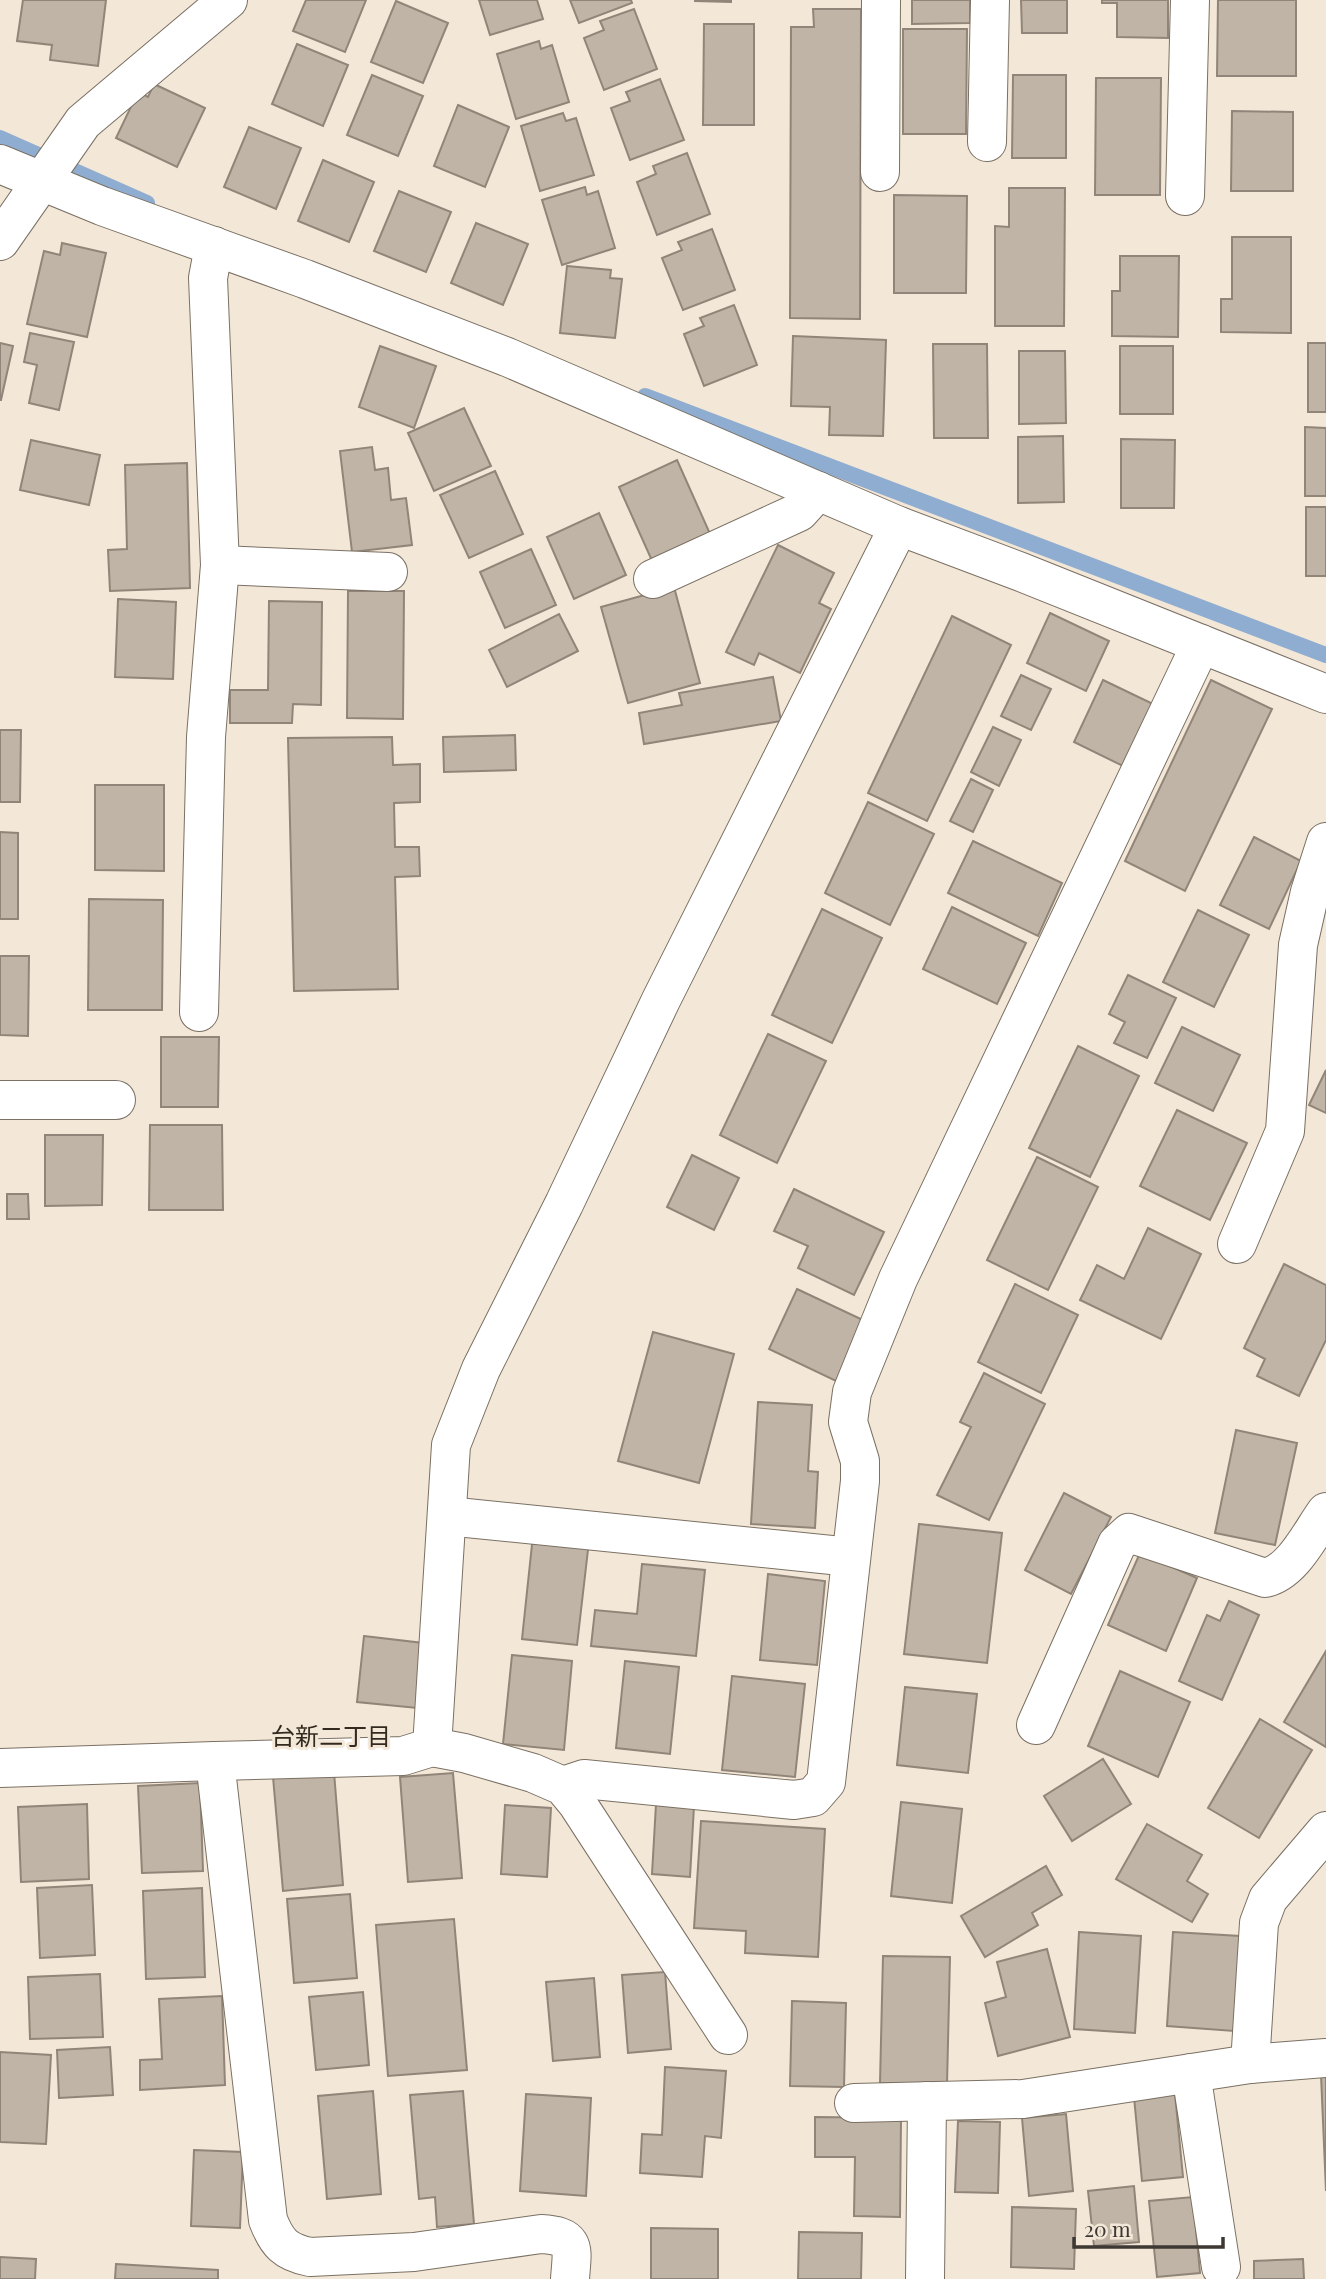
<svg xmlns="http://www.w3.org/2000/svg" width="1326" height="2279" font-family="'Playfair Display','Noto Sans JP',serif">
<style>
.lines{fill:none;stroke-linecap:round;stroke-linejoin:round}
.stream{stroke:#8eadd0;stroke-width:16}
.building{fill:#c0b4a6;stroke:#908578;stroke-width:2}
.minor-casing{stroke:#7a7063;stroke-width:40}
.minor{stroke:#fff;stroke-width:38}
.labels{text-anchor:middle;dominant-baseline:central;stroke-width:6;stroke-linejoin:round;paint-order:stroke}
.neighbourhood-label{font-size:24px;fill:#332a1f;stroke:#f3e7d8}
</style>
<rect width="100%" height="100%" fill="#f3e7d8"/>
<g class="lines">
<g class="stream">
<polyline points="0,138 147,203"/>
<polyline points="645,396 1326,655"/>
</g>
</g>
<g class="building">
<polygon points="23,0 106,0 98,66 50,60 52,45 17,41"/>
<polygon points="306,0 366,0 345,52 293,31"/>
<polygon points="479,0 537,0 543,19 490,35"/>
<polygon points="570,0 631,0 632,3 579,23"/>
<polygon points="695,0 731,0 731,2 695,1"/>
<polygon points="912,0 970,0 970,23 912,24"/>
<polygon points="1021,0 1067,0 1067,33 1022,33"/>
<polygon points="1102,0 1168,0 1168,38 1117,37 1117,3 1102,3"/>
<polygon points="1218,0 1296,0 1296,76 1217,76"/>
<polygon points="396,1 448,23 423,83 371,62"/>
<polygon points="634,9 657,69 604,90 584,38 604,30 600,21"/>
<polygon points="813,9 861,9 860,319 790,318 791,27 814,27"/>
<polygon points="704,24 754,24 754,125 703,125"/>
<polygon points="903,29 967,29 966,134 903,134"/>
<polygon points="539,41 541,49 552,45 569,102 516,119 497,54"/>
<polygon points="297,44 348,65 323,126 272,104"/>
<polygon points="372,75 423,96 398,156 347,135"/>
<polygon points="1013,75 1066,75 1066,158 1012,158"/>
<polygon points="1096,78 1161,78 1160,195 1095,195"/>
<polygon points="660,79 684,140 630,160 611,108 630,101 626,92"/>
<polygon points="154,84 205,108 177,167 116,138 138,92 148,97"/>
<polygon points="458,105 509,127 485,187 434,166"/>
<polygon points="1232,111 1293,112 1293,191 1231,191"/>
<polygon points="563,113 566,121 576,118 594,175 540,191 521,126"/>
<polygon points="249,127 301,148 276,209 224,187"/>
<polygon points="687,153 710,214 657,235 637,182 656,174 653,166"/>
<polygon points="323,160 374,182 349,242 298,221"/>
<polygon points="585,187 587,195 598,191 615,248 562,265 542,200"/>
<polygon points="1009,188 1065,188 1064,326 995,326 995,226 1009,227"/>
<polygon points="399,191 451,212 426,272 374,251"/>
<polygon points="894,195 967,196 966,293 894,293"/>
<polygon points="476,223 528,244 503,305 451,283"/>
<polygon points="712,229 735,290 683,310 662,258 682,250 678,242"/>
<polygon points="1232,237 1291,237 1291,333 1221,332 1221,299 1232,299"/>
<polygon points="62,243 106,253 87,337 27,324 44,251 60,255"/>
<polygon points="1120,256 1179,256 1178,337 1112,336 1112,291 1120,291"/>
<polygon points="567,266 611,270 610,278 622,279 615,338 560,333"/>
<polygon points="734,305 757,365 704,386 684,334 704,326 700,318"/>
<polygon points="30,333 74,342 59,410 29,403 37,365 24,362"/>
<polygon points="793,336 886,340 883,436 829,435 830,407 791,406"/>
<polygon points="0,343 13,346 1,400 0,400"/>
<rect x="1308" y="343" width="18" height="69"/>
<polygon points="933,344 987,344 988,438 934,438"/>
<polygon points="380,346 436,366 414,428 359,407"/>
<rect x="1120" y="346" width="53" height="68"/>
<polygon points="1019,351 1065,351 1066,423 1019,424"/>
<polygon points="464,408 491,466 434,491 408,433"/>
<polygon points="1305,427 1326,428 1326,496 1305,496"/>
<polygon points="1063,436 1064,502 1018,503 1018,437"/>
<polygon points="1121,439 1175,440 1174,508 1121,508"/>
<polygon points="31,440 100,455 89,505 20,490"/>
<polygon points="372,447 375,470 388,468 391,500 406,498 412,545 352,552 340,451"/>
<polygon points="677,460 711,536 653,563 619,487"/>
<polygon points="187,463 190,588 110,591 108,550 127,549 125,465"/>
<polygon points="495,471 523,534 469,558 440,495"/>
<rect x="1306" y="507" width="20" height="69"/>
<polygon points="599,513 626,575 574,599 547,537"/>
<polygon points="778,545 834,573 819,603 831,609 800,673 759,653 754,665 726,652"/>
<polygon points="531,549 556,605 505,628 480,572"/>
<polygon points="674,587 700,683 628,703 601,607"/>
<polygon points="348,591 404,591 403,719 347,718"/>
<polygon points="118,599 176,602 173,679 115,677"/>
<polygon points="269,601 322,602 321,705 293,704 292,723 230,723 230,690 268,690"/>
<polygon points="1050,613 1109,641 1086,691 1027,663"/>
<polygon points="559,614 578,651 507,687 489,650"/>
<polygon points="952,616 1011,645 927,821 868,793"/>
<polygon points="1021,675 1051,689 1031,730 1001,716"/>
<polygon points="773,677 781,721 644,744 639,713 682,705 679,693"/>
<polygon points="1103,680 1153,704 1123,766 1074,742"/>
<polygon points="1211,680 1272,709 1185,891 1125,861"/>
<polygon points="993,727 1021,740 999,786 971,772"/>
<polygon points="0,730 21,730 20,802 0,802"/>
<polygon points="515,735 516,770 444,772 443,737"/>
<polygon points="392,737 393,765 420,764 420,802 394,803 395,847 419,847 420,876 395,877 398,989 294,991 288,738"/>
<polygon points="971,779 993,790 973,832 950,821"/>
<polygon points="95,785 164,785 164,871 95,870"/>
<polygon points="868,802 934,834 890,925 825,893"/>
<polygon points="0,832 18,833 18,919 0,919"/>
<polygon points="1254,837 1301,861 1269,929 1220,905"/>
<polygon points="973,841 1062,883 1038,936 948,893"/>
<polygon points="89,899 163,900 162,1010 88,1010"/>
<polygon points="952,907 1026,943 997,1004 923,969"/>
<polygon points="822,909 882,938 832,1043 772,1015"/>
<polygon points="1198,910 1249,935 1214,1007 1163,982"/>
<polygon points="0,956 29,956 28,1036 0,1035"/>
<polygon points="1128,975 1176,998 1147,1058 1114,1043 1125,1022 1109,1014"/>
<polygon points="1182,1027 1240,1055 1213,1111 1155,1083"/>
<polygon points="768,1034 826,1061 777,1163 720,1135"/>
<polygon points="161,1037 219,1037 218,1107 161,1107"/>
<polygon points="1078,1046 1139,1076 1090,1177 1029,1148"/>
<polygon points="1326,1070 1326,1113 1309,1105"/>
<polygon points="1177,1110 1247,1143 1210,1220 1140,1186"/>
<polygon points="150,1125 222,1125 223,1210 149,1210"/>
<polygon points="45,1135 103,1135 102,1205 45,1206"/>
<polygon points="692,1155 739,1178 714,1230 667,1207"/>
<polygon points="1037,1157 1098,1187 1048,1290 987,1260"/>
<polygon points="794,1189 884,1232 854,1295 798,1268 808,1246 774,1231"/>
<polygon points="7,1194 28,1194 29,1219 7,1219"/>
<polygon points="1148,1228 1201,1254 1161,1339 1080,1300 1097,1265 1124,1279"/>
<polygon points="1284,1264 1326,1285 1326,1340 1299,1396 1257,1376 1265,1359 1244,1348"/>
<polygon points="1015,1284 1078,1315 1041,1393 978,1362"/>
<polygon points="797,1289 865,1321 836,1381 769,1349"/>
<polygon points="653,1332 734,1354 699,1483 618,1461"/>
<polygon points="984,1373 1045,1404 989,1520 937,1495 971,1427 960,1422"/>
<polygon points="758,1402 812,1405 808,1471 818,1472 815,1528 751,1524"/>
<polygon points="1236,1430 1297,1443 1275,1545 1215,1533"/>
<polygon points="1064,1493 1111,1517 1071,1594 1025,1570"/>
<polygon points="919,1524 1002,1533 987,1663 904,1654"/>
<polygon points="533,1535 589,1541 577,1645 522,1639"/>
<polygon points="1140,1553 1197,1578 1166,1651 1108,1625"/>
<polygon points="642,1564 705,1570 696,1656 591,1646 595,1610 637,1614"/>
<polygon points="768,1574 825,1581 817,1665 760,1660"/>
<polygon points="1229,1601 1259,1615 1222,1700 1179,1681 1207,1615 1220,1621"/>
<polygon points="364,1636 423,1643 417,1708 357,1702"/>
<polygon points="1326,1651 1326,1747 1284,1722"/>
<polygon points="512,1655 572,1661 564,1750 503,1744"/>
<polygon points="625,1661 679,1667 670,1754 616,1748"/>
<polygon points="1120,1671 1190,1702 1158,1777 1088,1746"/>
<polygon points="732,1676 805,1684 795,1777 722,1770"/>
<polygon points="905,1687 977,1694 968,1773 897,1765"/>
<polygon points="1260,1719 1312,1750 1259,1838 1208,1808"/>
<polygon points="1103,1759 1131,1804 1072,1841 1044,1796"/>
<polygon points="334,1772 343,1885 283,1891 273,1777"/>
<polygon points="453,1773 462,1878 408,1882 400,1777"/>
<polygon points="200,1783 203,1871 142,1873 138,1786"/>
<polygon points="901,1802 962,1809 952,1903 891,1896"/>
<polygon points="87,1804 89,1879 21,1882 18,1807"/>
<polygon points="656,1804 694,1806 690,1877 652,1874"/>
<polygon points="505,1805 551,1808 547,1877 501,1874"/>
<polygon points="701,1821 825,1829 818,1957 745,1953 746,1931 694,1928"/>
<polygon points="1147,1824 1202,1855 1187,1881 1208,1894 1192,1922 1116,1879"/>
<polygon points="1046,1866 1062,1895 1032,1913 1038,1925 985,1957 961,1916"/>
<polygon points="92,1885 95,1955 40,1958 37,1888"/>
<polygon points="202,1888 205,1977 146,1979 143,1891"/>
<polygon points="350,1894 357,1978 294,1983 287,1899"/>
<polygon points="454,1919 467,2070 388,2076 376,1925"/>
<polygon points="1079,1932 1141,1936 1135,2033 1074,2029"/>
<polygon points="1173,1932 1240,1936 1234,2031 1167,2026"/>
<polygon points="1047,1949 1070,2037 998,2056 985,2003 1006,1997 997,1962"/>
<polygon points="883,1956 950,1957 947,2085 880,2083"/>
<polygon points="665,1972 671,2049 628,2053 622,1975"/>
<polygon points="100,1974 103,2037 30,2039 28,1977"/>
<polygon points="594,1978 600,2057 553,2061 546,1982"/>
<polygon points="363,1992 369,2065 316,2070 309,1997"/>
<polygon points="222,1996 225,2085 140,2090 140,2060 162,2059 159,1999"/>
<polygon points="792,2001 846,2003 844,2087 790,2086"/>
<polygon points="110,2047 113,2095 59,2098 57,2050"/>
<polygon points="0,2052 51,2055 46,2144 0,2142"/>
<polygon points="665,2067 726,2071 721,2138 705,2136 702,2177 640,2173 642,2134 662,2135"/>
<polygon points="1321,2075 1326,2075 1326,2191"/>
<polygon points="373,2091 381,2194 327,2199 318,2096"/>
<polygon points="463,2091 474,2224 437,2227 435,2197 419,2199 410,2095"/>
<polygon points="526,2094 591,2098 586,2196 520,2191"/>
<polygon points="1175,2094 1183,2177 1142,2181 1134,2097"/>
<polygon points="1066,2114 1073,2191 1029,2196 1022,2118"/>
<polygon points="815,2117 901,2118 900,2217 854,2216 855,2157 815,2157"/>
<polygon points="958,2121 1000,2122 998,2193 955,2192"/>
<polygon points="194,2150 243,2152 240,2228 191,2226"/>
<polygon points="1134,2186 1139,2242 1094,2246 1088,2191"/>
<polygon points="1193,2197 1200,2273 1157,2277 1149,2201"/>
<polygon points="1012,2207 1076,2209 1074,2269 1011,2267"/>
<polygon points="651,2228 718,2229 718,2279 651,2279"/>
<polygon points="799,2232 862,2233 861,2279 798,2279"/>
<polygon points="0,2257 36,2259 35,2279 0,2279"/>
<polygon points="1303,2259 1304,2279 1254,2279 1254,2261"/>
<polygon points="116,2264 218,2270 218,2279 115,2279"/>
</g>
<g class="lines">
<g class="minor-casing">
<g id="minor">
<polyline points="987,142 990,0"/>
<polyline points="0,164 102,206 305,279 507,357 899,526 1021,572 1326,694"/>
<polyline points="880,172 881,0"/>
<polyline points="1185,196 1190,0"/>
<polyline points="0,241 83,122 228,0"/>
<polyline points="220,565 388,572"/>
<polyline points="653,579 799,512 818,491"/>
<polyline points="199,1012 206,737 220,565 208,278 214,246"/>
<polyline points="0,1100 116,1100"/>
<polyline points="1237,1244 1285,1131 1298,945 1310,892 1326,842"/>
<polyline points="447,1516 851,1557"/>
<path d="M1036,1725L1117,1544L1129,1533L1265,1578C1293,1572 1310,1534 1326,1512"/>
<polyline points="432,1747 464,1753 533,1773 563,1786 577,1803 728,2035"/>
<polyline points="0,1768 215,1761"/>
<polyline points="563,1786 584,1779 794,1800 813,1797 826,1782 860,1481 860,1461 848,1422 852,1392 898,1279 1201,644"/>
<polyline points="1250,2064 1259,1923 1268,1899 1326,1831"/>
<polyline points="1191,2073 1221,2267"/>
<polyline points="854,2103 1023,2099 1250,2064 1326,2058"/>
<path d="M570,2279C572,2249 578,2236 541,2234L414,2252L310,2257C285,2252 277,2243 268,2220L215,1761L403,1756L432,1747L451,1445L481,1369L564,1204L661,1000L899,526"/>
<polyline points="925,2279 927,2101"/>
</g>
</g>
<use href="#minor" class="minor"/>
</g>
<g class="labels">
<g class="neighbourhood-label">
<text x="331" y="1735">台新二丁目</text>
</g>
</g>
<path d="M1074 2237v10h149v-10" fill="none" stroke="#3d3833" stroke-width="3.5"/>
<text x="1084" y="2237" font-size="21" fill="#3d3833" stroke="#f3e7d8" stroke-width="5" paint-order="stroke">20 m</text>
</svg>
